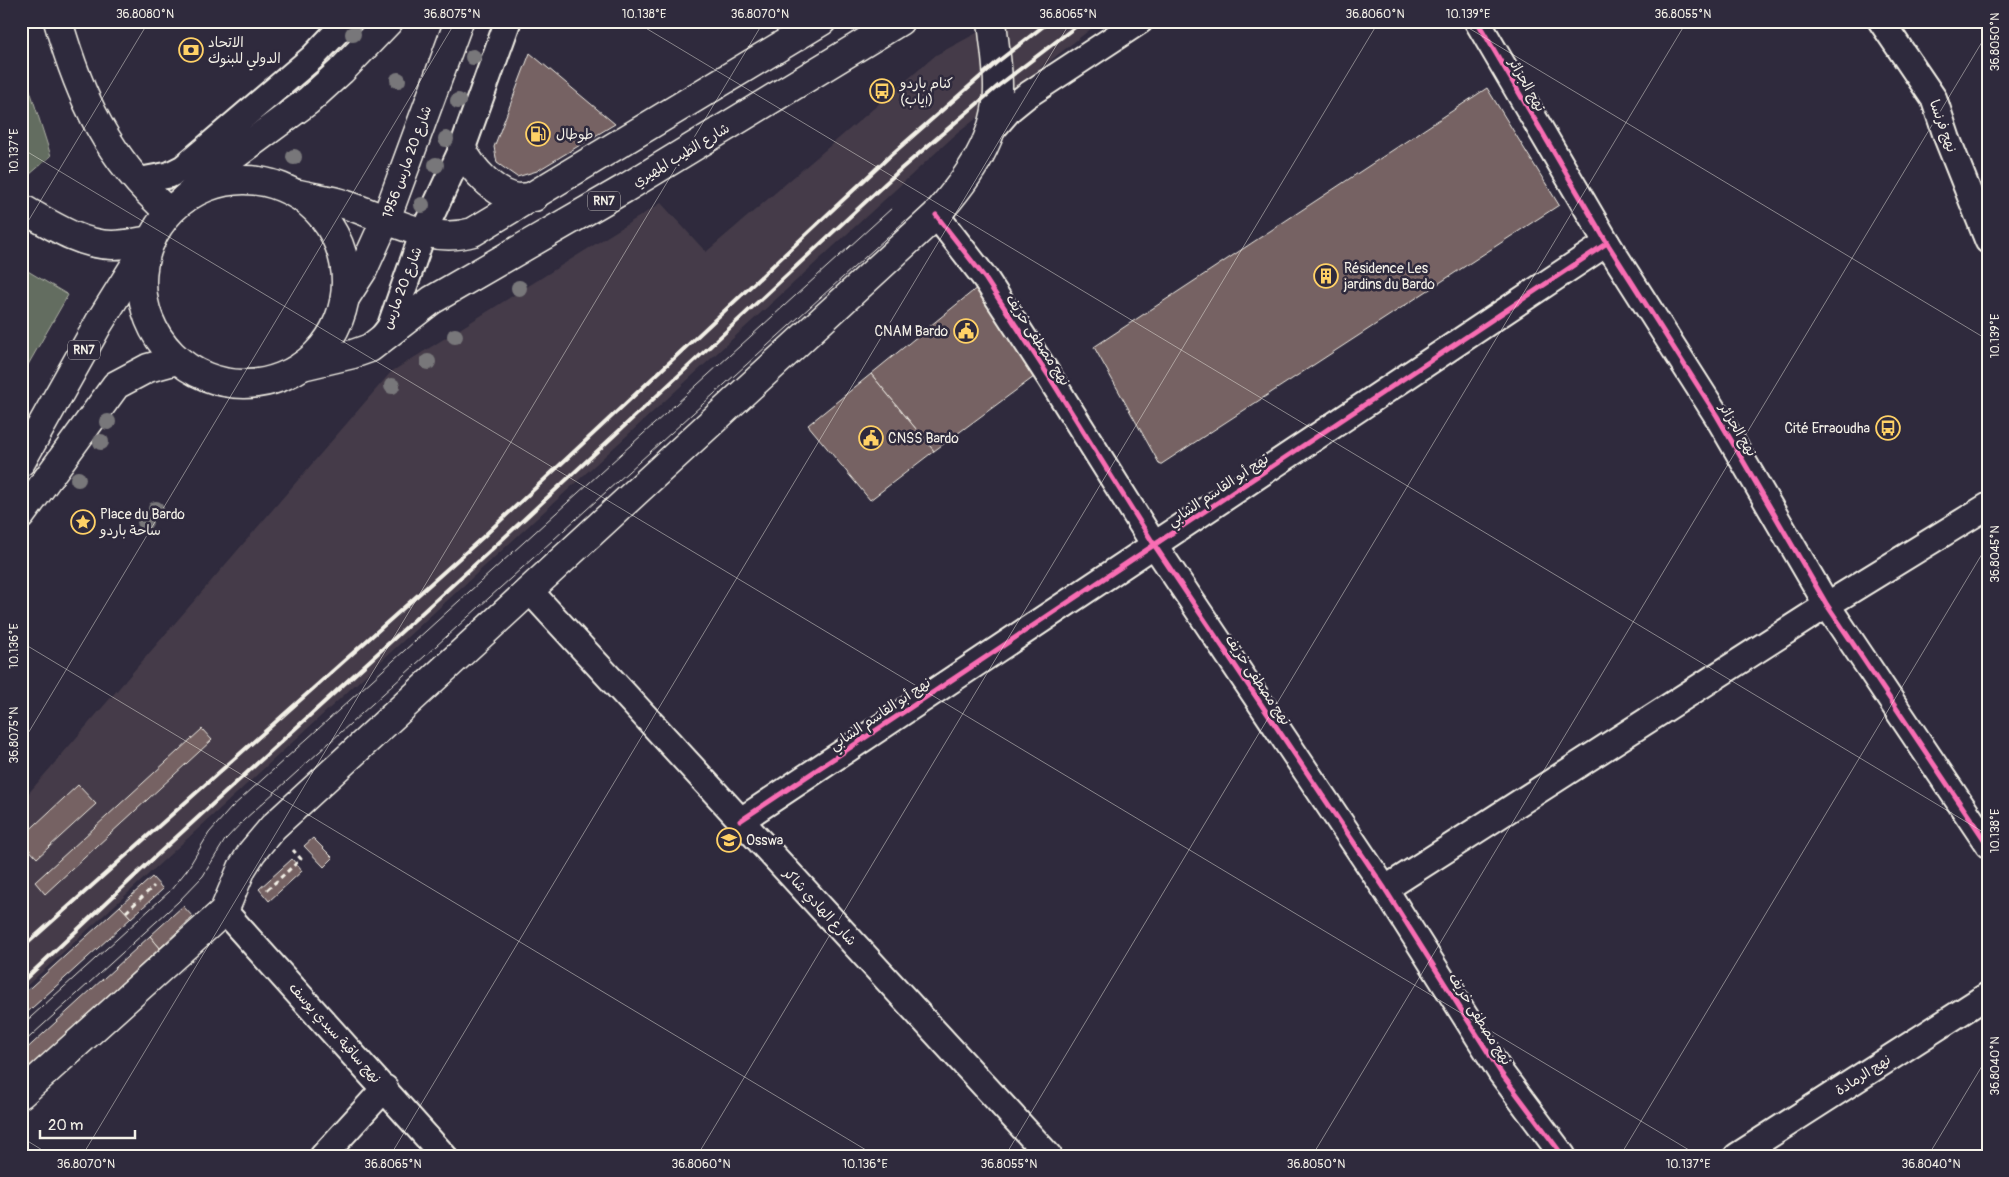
<svg xmlns="http://www.w3.org/2000/svg" width="2009" height="1177" font-family="Pangolin,'Playpen Sans Arabic',sans-serif">
<style>
.built{fill:#443b48}
.green{fill:#646d60;stroke:#acafa4}
.building{fill:#766263;stroke:#f4f1e8}
.lines{fill:none;stroke-linecap:round;stroke-linejoin:round}
.minor-casing{stroke:#f4f1e8;stroke-width:29}
.tertiary-casing{stroke:#f4f1e8;stroke-width:31}
.secondary-casing{stroke:#f4f1e8;stroke-width:31}
.primary-casing{stroke:#f4f1e8;stroke-width:31}
.path{stroke:#f4f1e8;stroke-width:3;stroke-dasharray:5 4;stroke-linecap:butt}
.minor{stroke:#2f2a3d;stroke-width:25}
.tertiary{stroke:#2f2a3d;stroke-width:28}
.secondary{stroke:#2f2a3d;stroke-width:28}
.primary{stroke:#2f2a3d;stroke-width:28}
.tram{stroke:#f4f1e8;stroke-width:1}
.rail{stroke:#f4f1e8;stroke-width:4}
.cycleway-casing{stroke:#2f2a3d;stroke-width:8}
.cycleway{stroke:#f96db3;stroke-width:5}
.tree{fill:#78777a}
.ticks{fill:none;stroke:#f4f1e8;stroke-width:1;stroke-opacity:0.45}
.labels{text-anchor:middle;dominant-baseline:central;stroke-width:5;stroke-linejoin:round;paint-order:stroke}
.shield{fill:#2f2a3d;stroke:#b9b5b5;stroke-width:1}
.shield-label{font-size:12px;font-weight:bold;fill:#f4f1e8}
.poi-label{font-size:14px;fill:#f4f1e8;stroke:#2f2a3d;text-anchor:start}
.street-label{font-size:14px;fill:#f4f1e8;stroke:#2f2a3d}
.neatline{fill:none;stroke:#f4f1e8;stroke-width:2}
.ticks-label{font-size:12px;text-anchor:middle;fill:#f4f1e8}
</style>
<rect width="100%" height="100%" fill="#2f2a3d"/>
<filter id="ink" filterUnits="userSpaceOnUse"><feTurbulence type="fractalNoise" baseFrequency=".02" numOctaves="2"/><feDisplacementMap in="SourceGraphic" scale="10" xChannelSelector="R" yChannelSelector="G"/><feConvolveMatrix kernelMatrix="1 2 1 2 8 2 1 2 1" color-interpolation-filters="sRGB"/></filter>
<g filter="url(#ink)">
<polygon class="built" points="999,21 1101,21 954,136 21,991 21,802 391,372 661,203 706,252 936,55"/>
<g class="green">
<polygon points="21,62 51,156 29,175 21,170"/>
<polygon points="21,267 68,295 21,377"/>
</g>
<g class="building">
<polygon points="530,53 615,124 537,171 517,177 497,163 494,147"/>
<polygon points="1487,88 1559,205 1160,465 1094,347"/>
<polygon points="978,287 1038,374 934,451 871,374"/>
<polygon points="871,374 934,451 870,500 808,425"/>
<polygon points="202,729 212,740 45,894 35,882"/>
<polygon points="78,785 96,804 37,858 21,841 21,838"/>
<polygon points="313,838 333,858 324,867 304,846"/>
<polygon points="292,859 302,871 269,901 259,889"/>
<polygon points="21,877 27,884 21,890"/>
<polygon points="152,877 163,889 131,918 120,906"/>
<polygon points="120,906 131,918 21,1018 21,996"/>
<polygon points="183,906 193,917 160,948 150,936"/>
<polygon points="150,936 160,948 21,1075 21,1054"/>
</g>
<g class="lines">
<g class="minor-casing">
<g id="minor">
<polyline points="1477,21 1607,243 1717,416 1827,605 1988,845"/>
<polyline points="1881,21 1934,99 1947,138 1988,241"/>
<polyline points="991,131 1010,109 1026,96 1140,21"/>
<polyline points="137,181 169,175 183,168 312,58 347,21"/>
<polyline points="936,215 985,278 1050,378 1155,546 1385,889 1501,1073 1563,1156"/>
<polyline points="380,340 390,327 423,233 462,149 508,21"/>
<polyline points="530,591 1049,1156"/>
<polyline points="740,821 1607,243"/>
<polyline points="1385,889 1827,605 1988,506"/>
<polyline points="224,911 444,1156"/>
<polyline points="323,1156 385,1088"/>
<polyline points="1737,1156 1988,995"/>
</g>
</g>
<g class="tertiary-casing">
<g id="tertiary">
<path d="M58,21C80,98 108,159 169,212"/>
<path d="M21,208C48,223 80,245 112,245C125,245 138,242 151,240"/>
</g>
</g>
<g class="secondary-casing">
<g id="secondary">
<polyline points="184,199 231,158 308,101 341,71 389,21"/>
<polyline points="345,298 363,270 386,219 459,21"/>
<path d="M21,1094L224,911L242,868L252,852L273,827L936,215C968,178 999,137 998,86C998,65 994,43 992,21"/>
</g>
</g>
<g class="primary-casing">
<g id="primary">
<path d="M462,149C471,168 495,195 518,198C523,198 528,197 534,197"/>
<circle cx="244" cy="282" r="102"/>
<path d="M299,194C312,197 325,199 337,202C382,214 426,246 473,232L822,21"/>
<polyline points="302,366 353,354 370,348 432,300 624,189 900,21"/>
<polyline points="21,462 99,323 142,254"/>
<polyline points="21,515 116,385 148,368 177,360"/>
</g>
</g>
<g class="path">
<polyline points="267,890 301,859 293,850"/>
<polyline points="126,912 154,886"/>
</g>
<use href="#minor" class="minor"/>
<use href="#tertiary" class="tertiary"/>
<use href="#secondary" class="secondary"/>
<use href="#primary" class="primary"/>
<g class="tram">
<polyline points="21,1026 170,891 187,870 209,833 231,808 892,208"/>
<polyline points="21,1045 178,902 203,876 225,840 244,820 906,220"/>
</g>
<g class="rail">
<polyline points="21,949 483,537 891,155 996,63 1050,21"/>
<polyline points="21,983 158,854 493,548 902,168 998,86 1083,21"/>
</g>
<g class="cycleway-casing">
<g id="cycleway">
<polyline points="1477,21 1607,243 1717,416 1827,605 1988,845"/>
<polyline points="936,215 985,278 1050,378 1155,546 1385,889 1501,1073 1563,1156"/>
<polyline points="740,821 1607,243"/>
</g>
</g>
<use href="#cycleway" class="cycleway"/>
</g>
<g class="tree">
<circle cx="353" cy="34" r="8"/>
<circle cx="473" cy="57" r="8"/>
<circle cx="398" cy="80" r="8"/>
<circle cx="458" cy="101" r="8"/>
<circle cx="446" cy="139" r="8"/>
<circle cx="294" cy="157" r="8"/>
<circle cx="436" cy="165" r="8"/>
<circle cx="422" cy="205" r="8"/>
<circle cx="519" cy="288" r="8"/>
<circle cx="455" cy="336" r="8"/>
<circle cx="428" cy="362" r="8"/>
<circle cx="392" cy="386" r="8"/>
<circle cx="108" cy="422" r="8"/>
<circle cx="101" cy="442" r="8"/>
<circle cx="78" cy="479" r="8"/>
<circle cx="156" cy="509" r="8"/>
<circle cx="145" cy="522" r="8"/>
</g>
</g>
<path class="ticks" d="M634,21L1988,835M1457,21L1988,340M21,148L1699,1156M21,233L149,21M21,642L876,1156M21,745L456,21M21,1137L52,1156M82,1156L764,21M390,1156L1071,21M697,1156L1379,21M1005,1156L1687,21M1312,1156L1988,32M1620,1156L1988,544M1928,1156L1988,1056"/>
<defs>
<g id="bank-ring" transform="scale(1.25)"><circle r="9.5" fill="#2f2a3d" stroke="#ffd166" stroke-width="1.5"/><path d="M-6-4H6V4H-6ZM0-2.3a2.3 2.3 0 1 0 0 4.6a2.3 2.3 0 1 0 0-4.6Z" fill="#ffd166"/></g>
<g id="bus-ring" transform="scale(1.25)"><circle r="9.5" fill="#2f2a3d" stroke="#ffd166" stroke-width="1.5"/><path d="M-5-6H5V4H4V6H2V4H-2V6H-4V4H-5ZM-3.5-4V0h7V-4ZM-3.5 1.2v1.5H-2V1.2ZM2 1.2v1.5H3.5V1.2Z" fill="#ffd166"/></g>
<g id="fuel-ring" transform="scale(1.25)"><circle r="9.5" fill="#2f2a3d" stroke="#ffd166" stroke-width="1.5"/><path d="M-5.5-6h7V0h2V4h1.3V-2.5L3-4.5l.8-.8L6-3V5H2.5V1h-1V6h-7ZM-4.2-4.7v3.2H.2V-4.7Z" fill="#ffd166"/></g>
<g id="building-ring" transform="scale(1.25)"><circle r="9.5" fill="#2f2a3d" stroke="#ffd166" stroke-width="1.5"/><path d="M-4-6H4V6H1V3H-1V6H-4ZM-2.5-4.3h1.7v1.8h-1.7ZM.8-4.3h1.7v1.8H.8ZM-2.5-1h1.7V.8h-1.7ZM.8-1h1.7V.8H.8Z" fill="#ffd166"/></g>
<g id="civic-ring" transform="scale(1.25)"><circle r="9.5" fill="#2f2a3d" stroke="#ffd166" stroke-width="1.5"/><path d="M-.6-6.5H3V-4.5H.6V-3L4-1V1h2V6H-6V1h2V-1L-.6-3ZM-1.2 2.5V6h2.4V2.5Z" fill="#ffd166"/></g>
<g id="sight-ring" transform="scale(1.25)"><circle r="9.5" fill="#2f2a3d" stroke="#ffd166" stroke-width="1.5"/><path d="M0-6L1.8-2.2L6-1.7L2.9 1.2L3.7 5.4L0 3.3L-3.7 5.4L-2.9 1.2L-6-1.7L-1.8-2.2Z" fill="#ffd166"/></g>
<g id="school-ring" transform="scale(1.25)"><circle r="9.5" fill="#2f2a3d" stroke="#ffd166" stroke-width="1.5"/><path d="M0-5L7-2L0 1L-7-2ZM-4 1L0 2.5L4 1V4Q0 6-4 4Z" fill="#ffd166"/></g>
</defs>
<g fill-rule="evenodd">
<use href="#bank-ring" x="191" y="50"/>
<use href="#bus-ring" x="882" y="91"/>
<use href="#fuel-ring" x="538" y="134"/>
<use href="#building-ring" x="1326" y="276"/>
<use href="#civic-ring" x="966" y="331"/>
<use href="#bus-ring" x="1888" y="428"/>
<use href="#civic-ring" x="871" y="438"/>
<use href="#sight-ring" x="83" y="522"/>
<use href="#school-ring" x="729" y="840"/>
</g>
<g class="labels">
<g class="shield">
<rect x="588" y="191.5" width="32" height="19" rx="4"/>
<rect x="68" y="340.5" width="32" height="19" rx="4"/>
</g>
<g class="shield-label">
<text x="604" y="201">RN7</text>
<text x="84" y="350">RN7</text>
</g>
<g class="poi-label">
<text x="208" y="42">الاتحاد<tspan x="208" dy="16">الدولي للبنوك</tspan></text>
<text x="900" y="83">كنام باردو<tspan x="900" dy="16">(إياب)</tspan></text>
<text x="556" y="134">طوطال</text>
<text x="1344" y="268">Résidence Les<tspan x="1344" dy="16">jardins du Bardo</tspan></text>
<text x="948" y="331" text-anchor="end">CNAM Bardo</text>
<text x="1870" y="428" text-anchor="end">Cité Erraoudha</text>
<text x="888" y="438">CNSS Bardo</text>
<text x="100" y="514">Place du Bardo<tspan x="100" dy="16">ساحة باردو</tspan></text>
<text x="746" y="840">Osswa</text>
</g>
<g class="street-label">
<text transform="translate(1527 85) rotate(60)">نهج الجزائر</text>
<text transform="translate(1943 126) rotate(70)">نهج فرنسا</text>
<text transform="translate(681 155) rotate(-31)">شارع الطيب المهيري</text>
<text transform="translate(407 162) rotate(-70)">شارع 20 مارس 1956</text>
<text transform="translate(402 288) rotate(-69)">شارع 20 مارس</text>
<text transform="translate(1038 340) rotate(57)">نهج مصطفى خريّف</text>
<text transform="translate(1738 430) rotate(59)">نهج الجزائر</text>
<text transform="translate(1218 490) rotate(-34)">نهج أبو القاسم الشابي</text>
<text transform="translate(1258 680) rotate(56)">نهج مصطفى خريّف</text>
<text transform="translate(880 714) rotate(-34)">نهج أبو القاسم الشابي</text>
<text transform="translate(820 907) rotate(47)">شارع الهادي شاكر</text>
<text transform="translate(1480 1019) rotate(58)">نهج مصطفى خريّف</text>
<text transform="translate(335 1033) rotate(48)">نهج ساقية سيدي يوسف</text>
<text transform="translate(1863 1075) rotate(-33)">نهج الرمادة</text>
</g>
</g>
<rect width="2009" height="1177" fill="none" stroke="#2f2a3d" stroke-width="55"/>
<path d="M40 1130v8h95v-8" fill="none" stroke="#f4f1e8" stroke-width="2.5"/>
<text x="48" y="1130" font-size="15" fill="#f4f1e8" stroke="#2f2a3d" stroke-width="4" paint-order="stroke">20 m</text>
<rect x="28" y="28" width="1954" height="1122" class="neatline"/>
<g class="ticks-label">
<text x="145" y="18">36.8080°N</text>
<text x="452" y="18">36.8075°N</text>
<text x="644" y="18">10.138°E</text>
<text x="760" y="18">36.8070°N</text>
<text x="1068" y="18">36.8065°N</text>
<text x="1375" y="18">36.8060°N</text>
<text x="1468" y="18">10.139°E</text>
<text x="1683" y="18">36.8055°N</text>
<text transform="translate(1995 42) rotate(-90)" y="4">36.8050°N</text>
<text transform="translate(14 151) rotate(-90)" y="4">10.137°E</text>
<text transform="translate(1995 336) rotate(-90)" y="4">10.139°E</text>
<text transform="translate(1995 554) rotate(-90)" y="4">36.8045°N</text>
<text transform="translate(14 646) rotate(-90)" y="4">10.136°E</text>
<text transform="translate(14 735) rotate(-90)" y="4">36.8075°N</text>
<text transform="translate(1995 831) rotate(-90)" y="4">10.138°E</text>
<text transform="translate(1995 1066) rotate(-90)" y="4">36.8040°N</text>
<text x="86" y="1168">36.8070°N</text>
<text x="393" y="1168">36.8065°N</text>
<text x="701" y="1168">36.8060°N</text>
<text x="865" y="1168">10.136°E</text>
<text x="1009" y="1168">36.8055°N</text>
<text x="1316" y="1168">36.8050°N</text>
<text x="1688" y="1168">10.137°E</text>
<text x="1931" y="1168">36.8040°N</text>
</g>
</svg>
